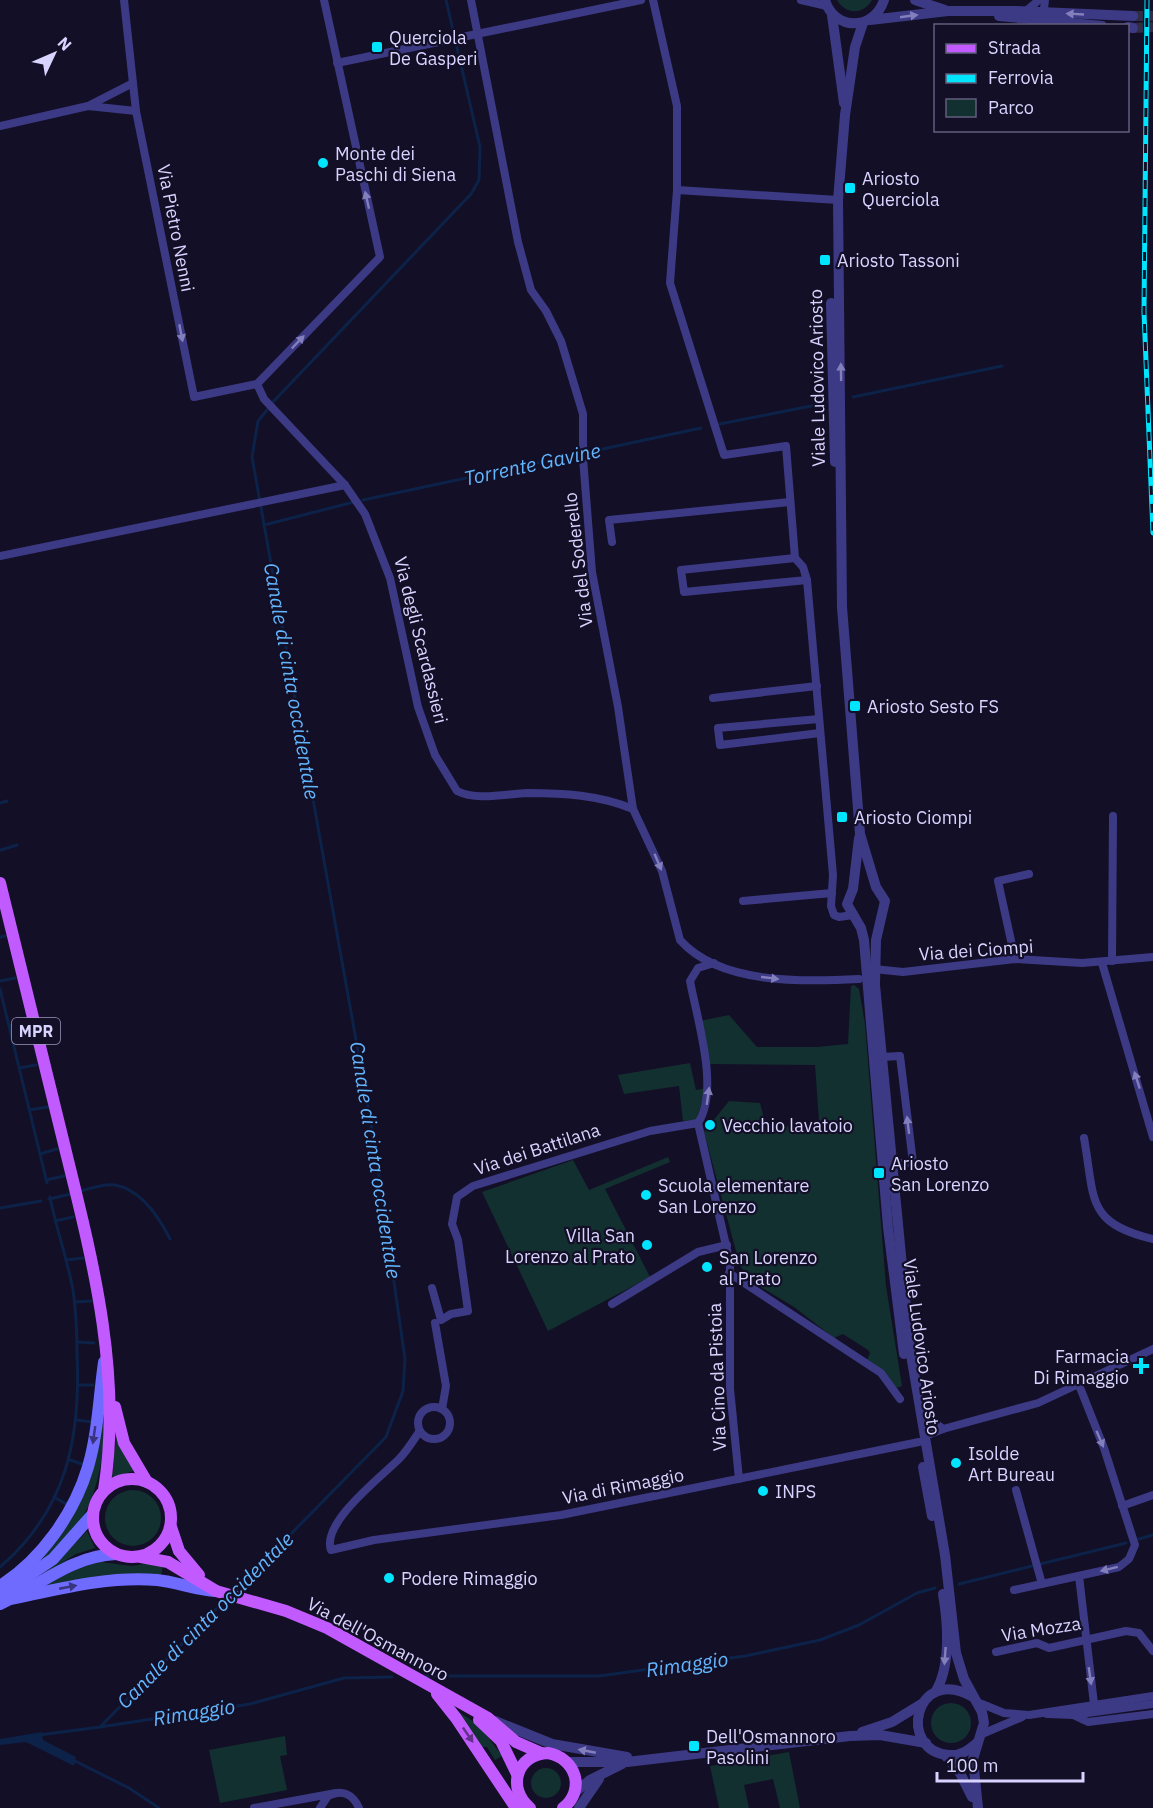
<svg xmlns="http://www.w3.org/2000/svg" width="1153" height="1808" font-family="'IBM Plex Sans',sans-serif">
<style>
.green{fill:#12302f}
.water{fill:#0c2248}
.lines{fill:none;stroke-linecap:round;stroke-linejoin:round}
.stream{stroke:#0c2248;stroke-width:3}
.tertiary-tunnel{stroke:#312d47;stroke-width:10;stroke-dasharray:10 5;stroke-linecap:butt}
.minor{stroke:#3d3a85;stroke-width:8}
.tertiary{stroke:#3d3a85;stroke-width:10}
.secondary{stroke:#6f6bff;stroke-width:12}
.primary{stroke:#c25bff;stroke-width:12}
.rail-casing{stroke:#00e5ff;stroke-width:5}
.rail{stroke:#130f26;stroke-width:3;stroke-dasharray:9;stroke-linecap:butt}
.oneway{fill:#837fbc}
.oneway2{fill:#38347d}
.oneway3{fill:#623188}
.poi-dot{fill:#00e5ff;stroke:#130f26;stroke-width:2}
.labels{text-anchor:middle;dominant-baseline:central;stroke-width:4.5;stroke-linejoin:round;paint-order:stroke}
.shield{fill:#130f26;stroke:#9e99be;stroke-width:1.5}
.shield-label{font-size:16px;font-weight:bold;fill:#d9d4ff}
.poi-label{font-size:18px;fill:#d9d4ff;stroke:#130f26;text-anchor:start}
.street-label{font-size:18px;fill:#d9d4ff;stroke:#130f26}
.water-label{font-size:20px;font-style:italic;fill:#62b6ff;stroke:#130f26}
</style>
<rect width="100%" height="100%" fill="#130f26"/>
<g class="green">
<path d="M837,0H872C863,15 846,15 837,0Z"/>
<polygon points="854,985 859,989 865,1024 886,1286 902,1386 896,1388 867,1360 870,1353 868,1350 843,1334 834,1338 794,1307 754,1283 740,1266 704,1132 729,1101 760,1103 767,1130 819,1121 815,1065 707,1064 700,1021 729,1015 757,1047 817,1047 848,1044 851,986"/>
<polygon points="690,1063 696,1090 707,1088 696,1120 683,1121 679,1086 624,1094 618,1075"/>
<polygon points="668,1157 670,1162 605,1189 650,1277 548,1331 482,1192 573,1160 589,1190"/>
<path d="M100,1424L103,1425C106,1468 89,1525 54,1554C47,1560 37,1563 29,1567L59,1533Z"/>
<polygon points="118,1436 134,1471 112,1477 116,1438"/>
<circle cx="133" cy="1518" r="28"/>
<polygon points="87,1531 95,1548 76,1554 44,1574 42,1572 59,1560"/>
<polygon points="101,1562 132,1566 149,1563 163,1565 161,1576 43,1586 81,1567"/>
<circle cx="951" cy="1723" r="20"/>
<polygon points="457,1711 479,1725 502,1756 495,1760 487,1747 479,1747"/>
<polygon points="285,1736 287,1755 280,1756 287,1790 220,1803 209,1750"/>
<polygon points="789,1752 800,1808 780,1808 773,1779 744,1785 749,1808 719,1808 710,1766"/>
<circle cx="546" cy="1783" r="15"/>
</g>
<polygon class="water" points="42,1732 43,1740 76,1757 74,1766 26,1742 0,1745 0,1739"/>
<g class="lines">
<g class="stream">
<polyline points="853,397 1002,366"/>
<polyline points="273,402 471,194 479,180 480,147 446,0"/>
<polyline points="720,424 816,405"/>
<polyline points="363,500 701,428"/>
<polyline points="264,525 354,502"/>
<polyline points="0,803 7,801"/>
<polyline points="1,850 17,845"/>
<polyline points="0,937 5,936"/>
<polyline points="0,981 15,978"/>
<polyline points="0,989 47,1183"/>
<polyline points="9,1026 26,1022"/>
<polyline points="19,1068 36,1065"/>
<polyline points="29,1110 48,1107"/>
<polyline points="40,1154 57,1149"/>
<polyline points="46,1180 64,1176"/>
<path d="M78,1192C88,1189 104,1183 115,1185C142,1190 159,1217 170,1239"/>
<polyline points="49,1199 71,1194"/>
<polyline points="0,1208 41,1201"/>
<polyline points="55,1221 73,1217"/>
<polyline points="66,1260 83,1258"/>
<polyline points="75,1302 91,1301"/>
<polyline points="77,1342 94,1343"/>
<polyline points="79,1385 93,1385"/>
<polyline points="77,1420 92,1422"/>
<polyline points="70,1460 82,1464"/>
<polyline points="54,1497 66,1504"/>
<polyline points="1139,1539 1153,1535"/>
<path d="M0,1567C67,1510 81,1437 77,1353C77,1332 76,1311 73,1290C67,1258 56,1228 50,1197"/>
<polyline points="959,1584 1126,1543"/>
<polyline points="234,1592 386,1437 403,1391 405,1359 374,1141 252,457 258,421 267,410"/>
<polyline points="426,1676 599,1676 745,1656 820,1640 859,1625 917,1593 935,1588"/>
<polyline points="100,1727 250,1704 344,1678 392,1677"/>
<polyline points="39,1735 100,1727 227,1598"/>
<polyline points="73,1760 129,1788 159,1808"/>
</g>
<g class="tertiary-tunnel">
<polyline points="1133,16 1153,16"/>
<polyline points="1133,28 1153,27"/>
</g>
<g class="minor">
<polyline points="124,0 136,111 194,397 257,384"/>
<polyline points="471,0 518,242 531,290 546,311 561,341 583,414 583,458 592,572 618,707 633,809"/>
<polyline points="653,0 677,106 677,190"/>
<polyline points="801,0 827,6"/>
<polyline points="1026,11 1039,0"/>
<polyline points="1043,17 1045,0"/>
<polyline points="337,63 641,0"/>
<polyline points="90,105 133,83"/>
<polyline points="0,126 88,106 136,111"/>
<polyline points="838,200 677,190 670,283 724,455 786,446 795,558 803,567 807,580 833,875 831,906 834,915 839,917 853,915"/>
<path d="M257,384L264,399L345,485L365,514L390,578L418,707L435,755L457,791C477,801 505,794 527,793C564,793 599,795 633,809L662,871L680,940C720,985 805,982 859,979"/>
<polyline points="257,384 380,257 324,0"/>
<polyline points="612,542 609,520 790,502"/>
<polyline points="0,556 345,485"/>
<polyline points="795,558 681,570 684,592 807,580"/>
<polyline points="713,698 817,686"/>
<polyline points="819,719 718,728 720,745 820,733"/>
<polyline points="743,901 832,893"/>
<polyline points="1015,959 998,881 1029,874"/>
<polyline points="1112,961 1113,816"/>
<path d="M714,963L698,968L690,981C697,1019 720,1090 698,1123L730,1263V1389L739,1479"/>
<polyline points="1102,963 1153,1137"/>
<polyline points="874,969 903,972 1015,959 1082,963 1153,957"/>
<polyline points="881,1057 900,1056 913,1163 888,1163"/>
<path d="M1084,1138C1095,1198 1085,1223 1153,1239"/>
<polyline points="729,1273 881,1373 900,1399"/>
<polyline points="432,1288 441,1320 451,1314 468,1311 458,1240 452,1224 457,1197 473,1186 650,1131 698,1123"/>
<polyline points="612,1304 698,1252 727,1245"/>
<polyline points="435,1323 446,1386 442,1409"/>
<circle cx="434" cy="1423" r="16"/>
<polyline points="921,1408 925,1415 943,1429 925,1436"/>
<polyline points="943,1429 1038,1403 1153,1349"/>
<path d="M419,1432C413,1441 407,1451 399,1459C381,1477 321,1523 331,1550L374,1540L561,1515L919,1442"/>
<polyline points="1016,1490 1042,1584"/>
<polyline points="1122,1506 1153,1495"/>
<polyline points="1079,1576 1094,1704"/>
<polyline points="1014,1590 1119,1567 1129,1559 1135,1545 1104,1448 1079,1385"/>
<polyline points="996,1652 1037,1643 1049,1648 1126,1631 1139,1633 1153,1651"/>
<polyline points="977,1702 1004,1713 1029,1715 1153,1696"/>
<polyline points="1047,1714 1073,1715 1153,1704"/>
<polyline points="1073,1715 1088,1722 1153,1714"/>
<polyline points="982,1734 1022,1717"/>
<polyline points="254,1808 336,1793"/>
<path d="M320,1808L328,1796C342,1789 353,1794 359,1808"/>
</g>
<g class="tertiary">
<path d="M825,0C834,31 874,31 884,0"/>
<polyline points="915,0 945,10"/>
<polyline points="832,15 844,103"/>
<polyline points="999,16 1102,26"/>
<polyline points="870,20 948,11 1016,11 1133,16"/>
<polyline points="863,23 855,47 845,115 838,200 842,607 860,834 876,887 885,901 876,940 875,985 910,1349 945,1555 956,1653 964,1679 982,1712 984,1723 973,1759 978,1808"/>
<polyline points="1128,27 1133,28"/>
<polyline points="831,303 835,462"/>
<polyline points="859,838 853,889 847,904 861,928 864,940 888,1227 904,1354"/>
<polyline points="923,1467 932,1516"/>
<path d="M936,1691C951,1665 948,1623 943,1594"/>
<path d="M973,1697C914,1663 897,1752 949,1755C961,1756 969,1750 978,1742"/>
<polyline points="495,1721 552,1744 627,1757"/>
<polyline points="862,1732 892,1722 923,1703"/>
<polyline points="945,1755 960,1773 972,1797"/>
<polyline points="568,1762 627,1762 850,1736 880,1735 926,1743"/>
<polyline points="574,1793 590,1780 622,1764"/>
<polyline points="579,1808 599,1779"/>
</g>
<g class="secondary">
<path d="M0,1586C41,1560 74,1514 88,1467C98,1433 99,1397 104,1362"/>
<polyline points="0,1595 53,1559 92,1515"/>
<path d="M11,1599C59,1589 107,1576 157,1580C177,1582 196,1590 216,1591"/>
<path d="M0,1604C39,1586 71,1556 116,1554"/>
</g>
<g class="primary">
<path d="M0,883C21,968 42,1054 63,1140C91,1254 123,1372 104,1490"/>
<polyline points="115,1407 124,1443 147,1482"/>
<circle cx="132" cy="1518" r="39"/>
<polyline points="171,1527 179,1551 199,1575"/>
<polyline points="141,1557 168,1562 216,1591 286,1611 327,1628 488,1718 516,1742 541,1753"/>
<polyline points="437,1694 456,1718 516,1808"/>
<polyline points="479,1720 501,1741 517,1774"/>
<path d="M530,1808C506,1788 517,1754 548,1753C576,1758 586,1790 563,1808"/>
</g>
<g class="rail-casing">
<polyline id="rail" points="1147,0 1144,312 1153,533"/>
</g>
<use href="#rail" class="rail"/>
</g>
<defs><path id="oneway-solid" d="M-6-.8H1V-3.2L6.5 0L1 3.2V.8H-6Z" transform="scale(1.5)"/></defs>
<g class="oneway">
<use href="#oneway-solid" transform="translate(1075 14) rotate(-177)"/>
<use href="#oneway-solid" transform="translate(909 16) rotate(-8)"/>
<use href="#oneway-solid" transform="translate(367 200) rotate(-103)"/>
<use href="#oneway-solid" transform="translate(181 333) rotate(79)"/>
<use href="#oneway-solid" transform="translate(298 342) rotate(-46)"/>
<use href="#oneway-solid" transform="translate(841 372) rotate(-91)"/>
<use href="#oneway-solid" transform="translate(658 862) rotate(67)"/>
<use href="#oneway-solid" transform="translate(770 978) rotate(7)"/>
<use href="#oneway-solid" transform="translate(1137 1080) rotate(-108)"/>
<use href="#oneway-solid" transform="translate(708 1096) rotate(-82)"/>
<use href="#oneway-solid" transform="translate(908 1125) rotate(-97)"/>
<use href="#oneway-solid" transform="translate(1100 1439) rotate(67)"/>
<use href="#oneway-solid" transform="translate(1109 1569) rotate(166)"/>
<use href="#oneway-solid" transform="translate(945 1656) rotate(94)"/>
<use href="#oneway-solid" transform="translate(1090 1676) rotate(82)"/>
<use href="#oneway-solid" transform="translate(587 1751) rotate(-169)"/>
</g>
<g class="oneway2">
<use href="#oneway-solid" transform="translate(94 1435) rotate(98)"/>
<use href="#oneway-solid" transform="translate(68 1587) rotate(-11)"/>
</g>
<use class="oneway3" href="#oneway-solid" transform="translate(468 1735) rotate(56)"/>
<g class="poi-dot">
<rect x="371" y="41" width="12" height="12" rx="3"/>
<circle cx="323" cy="163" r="6"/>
<rect x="844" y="182" width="12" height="12" rx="3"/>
<rect x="819" y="254" width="12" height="12" rx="3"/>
<rect x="849" y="700" width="12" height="12" rx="3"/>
<rect x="836" y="811" width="12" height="12" rx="3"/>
<circle cx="710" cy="1125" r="6"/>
<rect x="873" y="1167" width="12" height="12" rx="3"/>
<circle cx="646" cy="1195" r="6"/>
<circle cx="647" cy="1245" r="6"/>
<circle cx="707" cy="1267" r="6"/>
<path d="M1138 1357h6v6h6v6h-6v6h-6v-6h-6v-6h6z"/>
<circle cx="956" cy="1463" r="6"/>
<circle cx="763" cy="1491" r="6"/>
<circle cx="389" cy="1578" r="6"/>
<rect x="688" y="1740" width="12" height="12" rx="3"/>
</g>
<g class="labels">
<rect class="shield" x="12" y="1018" width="48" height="26" rx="4.5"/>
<g class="shield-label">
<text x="36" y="1031">MPR</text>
</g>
<g class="poi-label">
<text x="389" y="37">Querciola<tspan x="389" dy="21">De Gasperi</tspan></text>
<text x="335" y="153">Monte dei<tspan x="335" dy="21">Paschi di Siena</tspan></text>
<text x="862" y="178">Ariosto<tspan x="862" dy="21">Querciola</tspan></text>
<text x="837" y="260">Ariosto Tassoni</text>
<text x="867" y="706">Ariosto Sesto FS</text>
<text x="854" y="817">Ariosto Ciompi</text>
<text x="722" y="1125">Vecchio lavatoio</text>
<text x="891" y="1163">Ariosto<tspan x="891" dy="21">San Lorenzo</tspan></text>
<text x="658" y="1185">Scuola elementare<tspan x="658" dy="21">San Lorenzo</tspan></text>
<text x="635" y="1235" text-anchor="end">Villa San<tspan x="635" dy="21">Lorenzo al Prato</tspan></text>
<text x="719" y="1257">San Lorenzo<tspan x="719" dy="21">al Prato</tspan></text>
<text x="1129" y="1356" text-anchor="end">Farmacia<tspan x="1129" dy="21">Di Rimaggio</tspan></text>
<text x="968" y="1453">Isolde<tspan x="968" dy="21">Art Bureau</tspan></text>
<text x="775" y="1491">INPS</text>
<text x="401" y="1578">Podere Rimaggio</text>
<text x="706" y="1736">Dell'Osmannoro<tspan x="706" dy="21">Pasolini</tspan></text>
</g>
<g class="street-label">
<text transform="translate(176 228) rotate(79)">Via Pietro Nenni</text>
<text transform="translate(817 378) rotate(-91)">Viale Ludovico Ariosto</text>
<text transform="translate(578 560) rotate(-97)">Via del Soderello</text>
<text transform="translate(421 640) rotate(76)">Via degli Scardassieri</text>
<text transform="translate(976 950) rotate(-4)">Via dei Ciompi</text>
<text transform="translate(537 1149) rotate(-18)">Via dei Battilana</text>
<text transform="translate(922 1347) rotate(82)">Viale Ludovico Ariosto</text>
<text transform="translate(717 1377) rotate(-92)">Via Cino da Pistoia</text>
<text transform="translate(623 1486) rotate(-11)">Via di Rimaggio</text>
<text transform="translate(1041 1629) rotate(-9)">Via Mozza</text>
<text transform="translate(378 1639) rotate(28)">Via dell'Osmannoro</text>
</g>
<g class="water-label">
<text transform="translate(532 464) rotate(-12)">Torrente Gavine</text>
<text transform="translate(292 681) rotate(80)">Canale di cinta occidentale</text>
<text transform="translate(376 1160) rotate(81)">Canale di cinta occidentale</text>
<text transform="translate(205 1620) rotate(-45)">Canale di cinta occidentale</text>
<text transform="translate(687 1664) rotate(-8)">Rimaggio</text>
<text transform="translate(194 1712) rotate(-9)">Rimaggio</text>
</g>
</g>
<rect x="934" y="24" width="195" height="108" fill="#130f26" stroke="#625e7d" stroke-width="1.5"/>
<rect x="946" y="44" width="30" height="9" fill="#c25bff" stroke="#625e7d" stroke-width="1.5"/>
<text x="988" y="54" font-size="18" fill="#d9d4ff">Strada</text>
<rect x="946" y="74" width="30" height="9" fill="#00e5ff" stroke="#625e7d" stroke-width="1.5"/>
<text x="988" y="84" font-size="18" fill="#d9d4ff">Ferrovia</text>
<rect x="946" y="99" width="30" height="18" fill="#12302f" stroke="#625e7d" stroke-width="1.5"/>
<text x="988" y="114" font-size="18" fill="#d9d4ff">Parco</text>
<g transform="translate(54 54) rotate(46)" stroke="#130f26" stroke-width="4.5" paint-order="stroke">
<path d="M0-4.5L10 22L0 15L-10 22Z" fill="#d9d4ff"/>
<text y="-9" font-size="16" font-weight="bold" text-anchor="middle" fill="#d9d4ff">N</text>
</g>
<path d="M937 1772v9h146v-9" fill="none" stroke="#d9d4ff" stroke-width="3"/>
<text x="946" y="1772" font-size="18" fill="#d9d4ff" stroke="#130f26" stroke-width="4.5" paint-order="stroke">100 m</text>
</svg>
